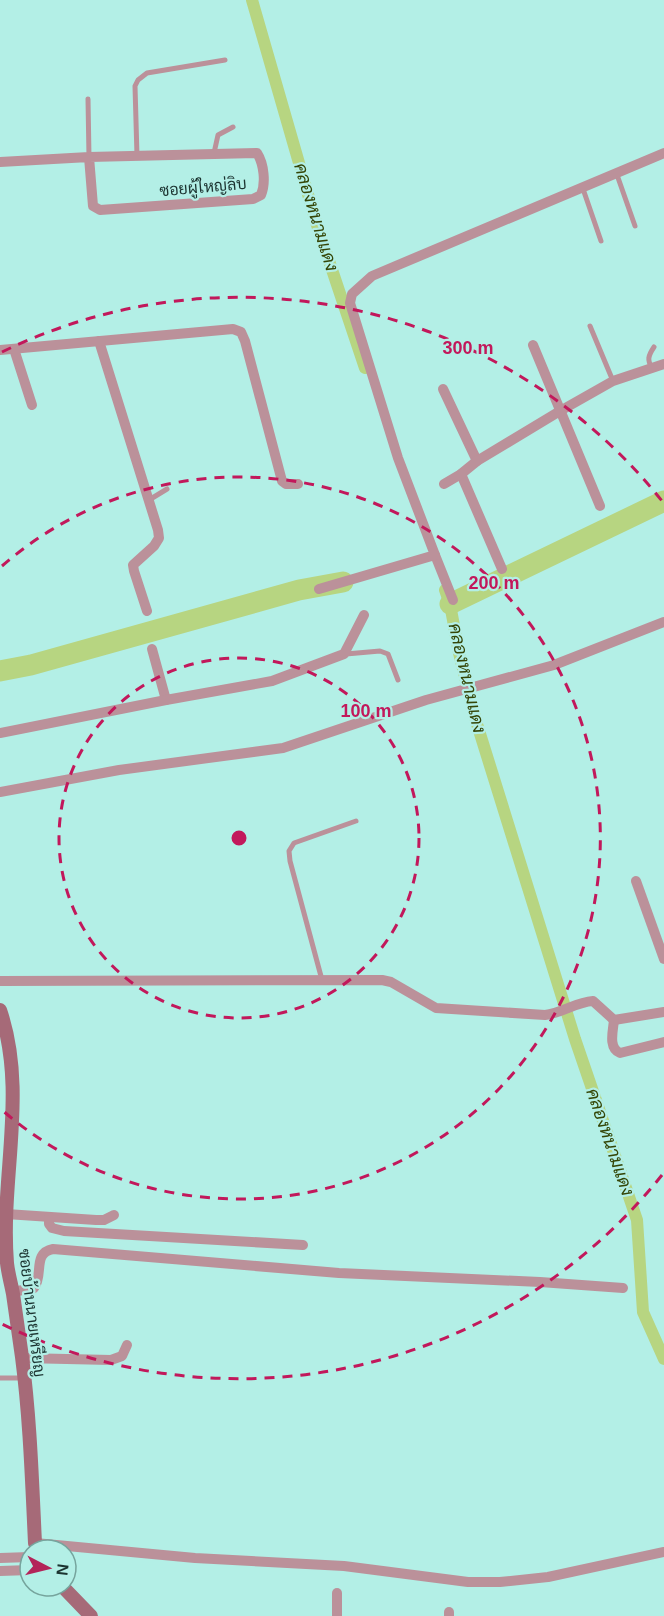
<svg xmlns="http://www.w3.org/2000/svg" width="664" height="1616" font-family="Arial,Sarabun,sans-serif">
<style>
.lines{fill:none;stroke-linecap:round;stroke-linejoin:round}
.canal{stroke:#b7d581;stroke-width:12}
.river{stroke:#b7d581;stroke-width:21}
.lane{stroke:#bb919a;stroke-width:5}
.street{stroke:#bb919a;stroke-width:10}
.secondary{stroke:#a66a78;stroke-width:14}
.ring{fill:none;stroke:#c2185b;stroke-width:3;stroke-dasharray:10 8}
.labels{text-anchor:middle;dominant-baseline:central;stroke-width:4.5;stroke-linejoin:round;paint-order:stroke}
.street-label{font-size:16px;fill:#1b3330;stroke:#b3efe6}
.water-label{font-size:18px;font-style:italic;fill:#344607;stroke:#b3efe6}
.centre{fill:#c2185b;stroke:#b3efe6;stroke-width:3}
.ring-label{font-size:18px;text-anchor:middle;font-weight:bold;fill:#c2185b;stroke:#b3efe6;stroke-width:4.5;stroke-linejoin:round;paint-order:stroke}
</style>
<rect width="100%" height="100%" fill="#b3efe6"/>
<g class="lines">
<g class="canal">
<polyline points="252,0 316,222 365,368"/>
<polyline points="445,590 450,604 459,653 477,724 575,1039 637,1220 643,1312 664,1359"/>
</g>
<g class="river">
<polyline points="450,604 664,501"/>
<polyline points="0,671 31,665 299,590 343,582"/>
</g>
<g class="lane">
<polyline points="88,99 89,157"/>
<polyline points="214,153 218,135 233,127"/>
<polyline points="137,156 135,86 138,80 147,73 225,60"/>
<polyline points="616,172 635,226"/>
<polyline points="582,186 601,241"/>
<polyline points="590,326 613,381"/>
<path d="M652,368C647,360 648,356 654,347"/>
<polyline points="149,500 167,489"/>
<polyline points="346,654 380,651 388,654 398,680"/>
<polyline points="322,980 290,861 289,851 294,843 356,821"/>
<polyline points="0,1378 22,1378"/>
</g>
<g class="street">
<path d="M0,162L89,157L257,153C264,164 266,183 261,195L253,199L100,210L93,206L89,157"/>
<polyline points="99,341 158,530 159,538 154,546 133,565 134,571 147,611"/>
<polyline points="533,345 600,506"/>
<polyline points="14,349 32,405"/>
<polyline points="0,350 233,329 241,332 245,341 282,481 286,484 298,484"/>
<polyline points="443,389 477,461"/>
<polyline points="461,474 502,569"/>
<polyline points="444,484 461,474 477,461 560,411 613,381 664,364"/>
<polyline points="435,555 453,600"/>
<polyline points="319,589 435,555 398,458 350,303 352,294 372,276 664,153"/>
<polyline points="152,649 166,700"/>
<polyline points="0,733 166,700 272,681 344,654 364,615"/>
<polyline points="0,792 119,770 283,748 426,700 554,665 664,622"/>
<polyline points="636,881 664,959"/>
<path d="M0,981L382,980L391,982L436,1008L545,1015C562,1013 576,1002 593,1001L614,1020L664,1012"/>
<path d="M614,1020C613,1031 608,1048 620,1053L664,1042"/>
<polyline points="6,1214 96,1220 104,1220 114,1215"/>
<polyline points="49,1217 49,1224 52,1228 64,1231 303,1245"/>
<path d="M12,1292L34,1288C44,1275 32,1253 53,1249L339,1273L540,1282L623,1288"/>
<polyline points="22,1358 111,1360 122,1356 127,1345"/>
<polyline points="35,1543 195,1558 344,1566 468,1582 500,1582 548,1577 664,1552"/>
<polyline points="0,1558 30,1557"/>
<polyline points="0,1571 30,1570"/>
<polyline points="449,1612 449,1616"/>
<polyline points="337,1616 337,1593"/>
</g>
<g class="secondary">
<path d="M0,1010C28,1092 0,1178 7,1263C8,1273 11,1283 13,1294C16,1315 19,1336 22,1357C30,1418 32,1481 35,1543L38,1550"/>
<polyline points="62,1586 91,1616"/>
</g>
</g>
<g class="ring">
<circle cx="239" cy="838" r="180"/>
<path d="M2 566A361 361 0 1 1 2 1110"/>
<path d="M662 1175A541 541 0 0 1 2 1324M2 352A541 541 0 0 1 662 501"/>
</g>
<g class="labels">
<g class="street-label">
<text transform="translate(203 187) rotate(-5)">ซอยผู้ใหญ่ลิบ</text>
<text transform="translate(32 1313) rotate(83)">ซอยบ้านนายเหรียญ</text>
</g>
<g class="water-label">
<text transform="translate(316 217) rotate(73)">คลองหนามแดง</text>
<text transform="translate(467 678) rotate(77)">คลองหนามแดง</text>
<text transform="translate(610 1142) rotate(71)">คลองหนามแดง</text>
</g>
</g>
<circle cx="239" cy="838" r="9" class="centre"/>
<g class="ring-label">
<text x="468" y="354">300 m</text>
<text x="494" y="589">200 m</text>
<text x="366" y="717">100 m</text>
</g>
<g transform="translate(48 1568) rotate(97)"><circle r="28" fill="#b3efe6" stroke="#76a49d" stroke-width="1.5"/>
<path d="M0-4.5L10 22L0 15L-10 22Z" fill="#b32459"/>
<text y="-9" font-size="16" font-weight="bold" text-anchor="middle" fill="#1b3330">N</text>
</g>
</svg>
